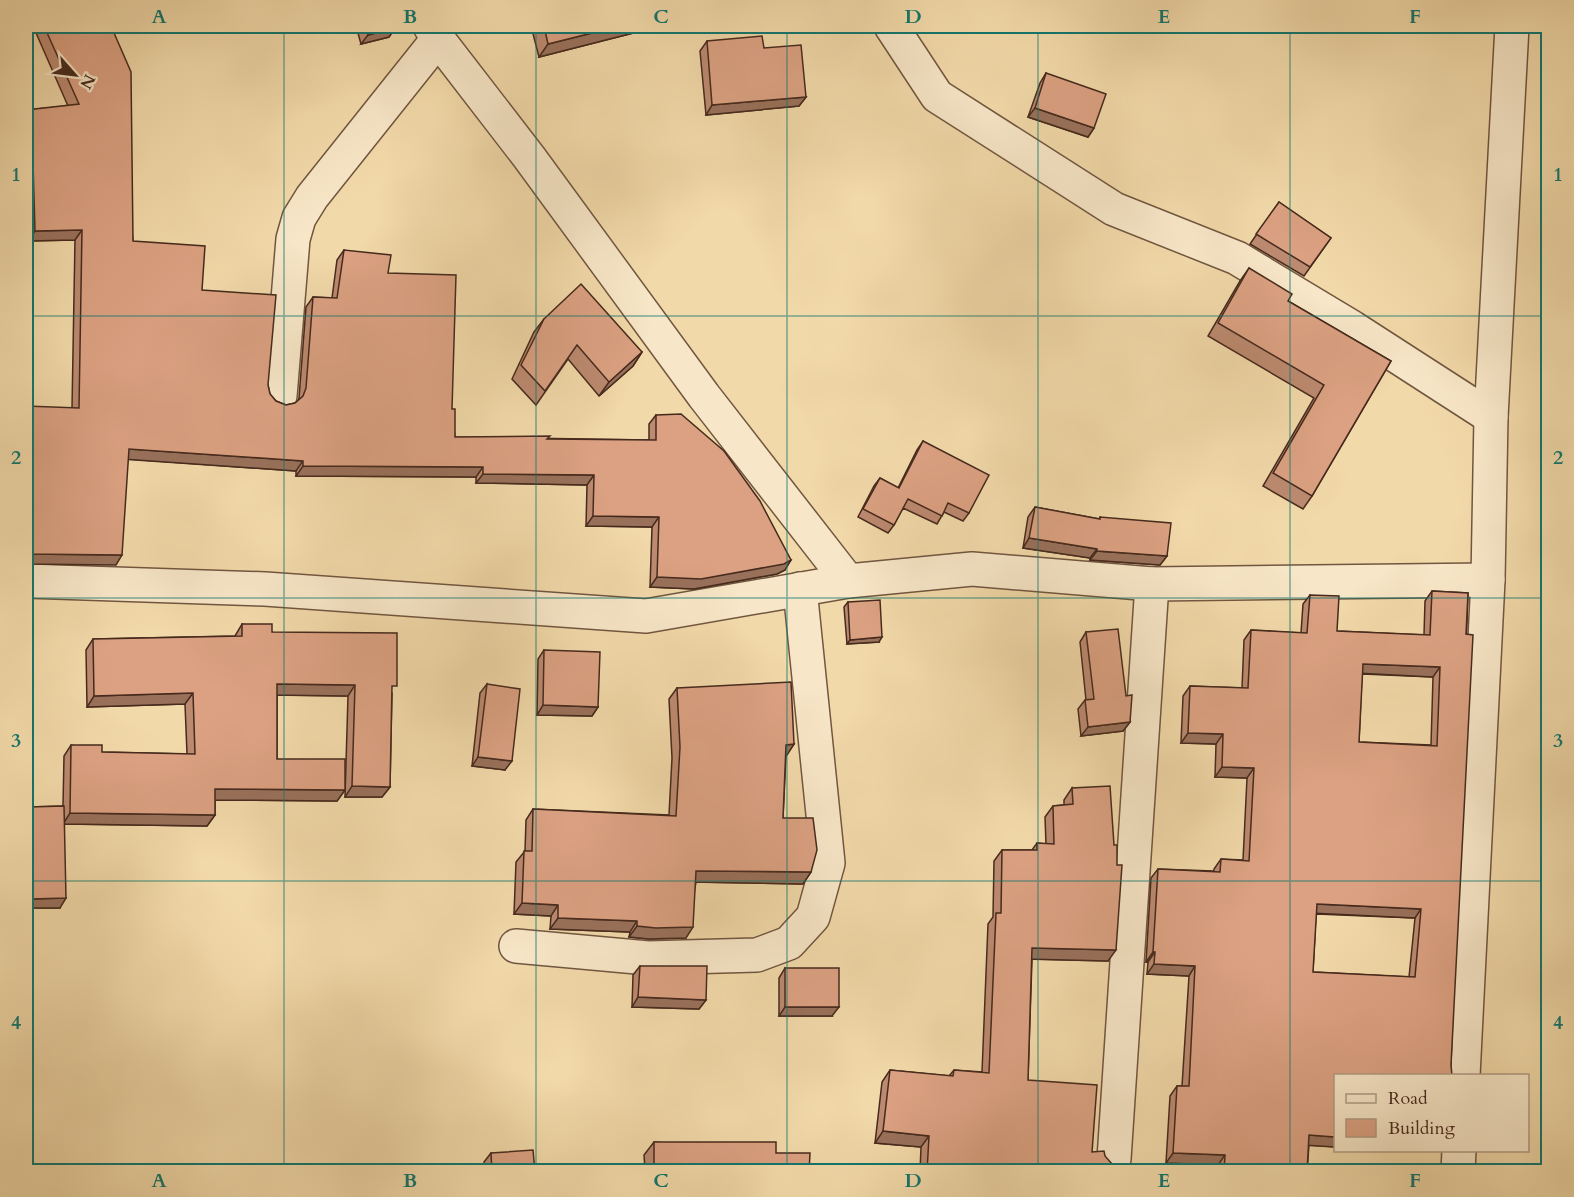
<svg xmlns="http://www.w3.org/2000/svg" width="1574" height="1197" font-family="Cardo,serif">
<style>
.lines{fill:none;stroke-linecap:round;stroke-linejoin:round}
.minor-casing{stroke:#715640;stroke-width:36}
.minor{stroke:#f7e6c7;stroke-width:33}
.wall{fill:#bc8a70;stroke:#462a1d;stroke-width:1.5;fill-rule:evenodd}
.shaded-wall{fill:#99715b;stroke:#462a1d;stroke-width:1.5}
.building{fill:#dba182;stroke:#462a1d;stroke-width:1.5;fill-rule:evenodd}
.grid{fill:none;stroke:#0f766e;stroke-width:1.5;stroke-opacity:0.55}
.neatline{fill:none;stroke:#0f766e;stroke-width:2}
.grid-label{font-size:20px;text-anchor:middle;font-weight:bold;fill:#0f766e}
</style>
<rect width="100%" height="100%" fill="#f2d9a9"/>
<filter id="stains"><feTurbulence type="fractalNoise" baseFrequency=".00333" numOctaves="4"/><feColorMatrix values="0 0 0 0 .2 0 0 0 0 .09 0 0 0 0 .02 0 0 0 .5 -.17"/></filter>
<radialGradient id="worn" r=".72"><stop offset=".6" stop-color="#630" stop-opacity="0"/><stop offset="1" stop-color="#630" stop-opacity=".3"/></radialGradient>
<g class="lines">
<g class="minor-casing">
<g id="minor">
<polyline points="430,26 438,39 529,157 704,396 848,581"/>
<polyline points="891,26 937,96 1114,209 1237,258 1353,328 1491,417"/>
<polyline points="280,396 293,239 299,218 312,197 438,39"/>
<polyline points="26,581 265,589 646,616 848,581 972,569 1152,584 1488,580"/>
<polyline points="516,946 648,958 757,955 789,943 813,917 828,863 800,589"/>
<polyline points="1463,1076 1488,580 1491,417 1512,26"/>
<polyline points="1114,1159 1152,584"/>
<polyline points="1458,1172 1459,1150"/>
</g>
</g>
<use href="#minor" class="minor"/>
</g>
<g class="wall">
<polygon points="33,26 111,26 133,241 202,290 268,385 270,394 276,401 286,405 295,403 298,401 299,398 306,307 313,297 332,298 337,260 344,250 388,273 452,409 455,437 649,440 649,424 656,415 785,570 777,574 694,589 650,587 652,527 586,526 587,485 476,483 476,477 296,476 296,471 128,459 116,565 72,408 75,240 28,241 26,173 26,110 68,106"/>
<polygon points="356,26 394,26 395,28 389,37 361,44"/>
<polygon points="531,26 645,26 641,31 539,57"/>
<polygon points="707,41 764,48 806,97 799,106 706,115 700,51"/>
<polygon points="1046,73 1094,128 1088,137 1028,117 1040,83"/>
<polygon points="1279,202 1331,238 1304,276 1250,244"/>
<polygon points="1249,268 1288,301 1391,361 1312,496 1303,509 1263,486 1314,398 1208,336 1240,281"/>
<polygon points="544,319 642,352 633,366 599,396 568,359 536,405 512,379 534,332"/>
<polygon points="923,441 969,513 963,521 944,512 937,524 903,508 894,525 888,533 858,517 874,486 880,478 898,488 917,450"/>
<polygon points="1035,507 1099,519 1100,517 1167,556 1160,565 1090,560 1090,558 1023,548 1028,517"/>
<path d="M1432,591L1468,593L1451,1065L1335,1076V1147L1309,1145L1307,1172H1217L1218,1165L1166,1163L1170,1096L1177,1086H1182L1189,976L1147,974L1148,962H1146L1151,878L1158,869L1214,871V869L1221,859L1243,860L1247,778L1215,777L1216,744L1181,743L1183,696L1190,686L1242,688L1244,640L1251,630L1301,633L1303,604L1310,595L1337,631L1424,635L1425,601ZM1362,674L1433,677L1431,745L1359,742ZM1316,914L1415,918L1409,977L1313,972Z"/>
<polygon points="848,602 879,642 847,644 844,607"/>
<polygon points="242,624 272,632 392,693 390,787 382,797 345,797 348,696 277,695 277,759 345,790 337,801 215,800 215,815 207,826 64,824 60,908 26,908 26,812 29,807 63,806 64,756 71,745 102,752 187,754 185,704 87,707 86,650 93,639 235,636"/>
<polygon points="1086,632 1126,696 1130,722 1123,731 1081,736 1078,709 1085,700 1086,700 1080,642"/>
<polygon points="544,650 598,707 592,716 537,715 538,659"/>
<polygon points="487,684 505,770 472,766 480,693"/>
<polygon points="677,688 794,744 786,755 783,818 811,872 803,884 696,882 686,938 649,939 629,937 630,932 550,929 551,916 514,914 516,862 525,851 526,820 533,809 669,815 672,758 669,699"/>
<polygon points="1072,788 1108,961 1032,959 1028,1080 1092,1152 1105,1156 1112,1172 920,1172 921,1147 875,1143 882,1082 890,1070 949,1076 954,1070 982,1072 988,924 993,917 994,861 1002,850 1032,850 1037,843 1046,844 1045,817 1053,806 1064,805 1064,800"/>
<polygon points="640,966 706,1000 699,1009 632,1007 633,975"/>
<polygon points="785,968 832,1016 779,1016 779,978"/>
<polygon points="654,1142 776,1153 809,1172 629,1172 630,1169 645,1170 644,1155"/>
<polygon points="491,1153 535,1172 485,1172 484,1162"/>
</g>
<g class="shaded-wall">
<polygon points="620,26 645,26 641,31 539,57 548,44"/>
<polygon points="395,28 389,37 361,44 368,35"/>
<polygon points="806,97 799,106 706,115 712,105"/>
<polygon points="1035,108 1094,128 1088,137 1028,117"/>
<polygon points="33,163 26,173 26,164"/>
<polygon points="82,230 75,240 28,241 35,231"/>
<polygon points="642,352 633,366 599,396 609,382"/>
<polygon points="129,449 303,461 296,471 122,459"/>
<polygon points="303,466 483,467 476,477 296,476"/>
<polygon points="483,474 594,475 587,485 476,483"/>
<polygon points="593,516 659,517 652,527 586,526"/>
<polygon points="1029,538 1097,549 1090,558 1023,548"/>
<polygon points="1097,551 1167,556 1160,565 1090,560"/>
<polygon points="26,554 122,555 116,565 26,564"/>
<polygon points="791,560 785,570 777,574 694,589 650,587 657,577"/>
<polygon points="882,637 879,642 847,644 850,640"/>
<polygon points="1363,664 1440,667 1433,677 1356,673"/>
<polygon points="277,684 355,685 348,696 269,695"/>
<polygon points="193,693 185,704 87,707 94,696"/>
<polygon points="543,705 598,707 592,716 537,715"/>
<polygon points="1130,722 1123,731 1081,736 1088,727"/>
<polygon points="1188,733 1223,734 1216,744 1181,743"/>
<polygon points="794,744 787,755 779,756 786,745"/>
<polygon points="478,757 512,761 505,770 472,766"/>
<polygon points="1222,767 1254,768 1247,778 1215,777"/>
<polygon points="352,786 390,787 382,797 345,797"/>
<polygon points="215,789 345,790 337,801 208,800"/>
<polygon points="70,813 215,815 207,826 63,824"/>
<polygon points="696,871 811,872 803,884 688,882"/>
<polygon points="66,898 60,908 26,908 26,906 31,899"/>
<polygon points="522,903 558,905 551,916 514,914"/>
<polygon points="1317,904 1421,909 1415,918 1310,913"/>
<polygon points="558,918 637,921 630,932 550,929"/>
<polygon points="637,926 693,927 686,938 649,939 629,937"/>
<polygon points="1032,948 1116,950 1108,961 1024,959"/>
<polygon points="1153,952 1155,952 1148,962 1146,962"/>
<polygon points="1154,964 1195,966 1189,976 1147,974"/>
<polygon points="638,997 706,1000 699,1009 632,1007"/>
<polygon points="785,1007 839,1007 832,1016 779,1016"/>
<polygon points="883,1131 929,1136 921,1147 875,1143"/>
<polygon points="1309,1135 1335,1137 1335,1147 1302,1145"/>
<polygon points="1173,1153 1225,1155 1218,1165 1166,1163"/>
</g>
<g class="building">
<polygon points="44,26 111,26 131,72 133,241 205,246 202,290 276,295 268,385 270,394 276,401 286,405 295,403 303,396 306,388 313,297 337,298 344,250 391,255 388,273 456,275 452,409 455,409 455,437 550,436 547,439 656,440 656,415 681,414 724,451 760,501 791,560 784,564 701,579 657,577 659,517 593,516 594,475 483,474 483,467 303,466 303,461 129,449 122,555 26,554 26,406 79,408 82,230 35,231 33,163 26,164 26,110 79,104"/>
<polygon points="365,26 394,26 395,28 368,35"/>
<polygon points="544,26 620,26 548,44"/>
<polygon points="762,36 764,48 801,45 806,97 712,105 707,41"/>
<polygon points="1046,73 1106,94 1094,128 1035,108"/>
<polygon points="1279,202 1331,238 1310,267 1256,234"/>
<polygon points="1249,268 1292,294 1288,301 1391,361 1312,496 1273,473 1324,385 1218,323"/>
<polygon points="581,284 642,352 609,382 577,345 545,391 521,365 544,319"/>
<polygon points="923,441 989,475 969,513 948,503 942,516 908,499 894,525 863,509 880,478 899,488"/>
<polygon points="1035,507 1100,519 1100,517 1171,523 1167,556 1097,551 1097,549 1029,538"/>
<path d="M1432,591L1468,593L1466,634L1473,635L1451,1065L1452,1076H1335V1137L1309,1135L1307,1172H1224L1225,1155L1173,1153L1177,1086H1189L1195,966L1154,964L1155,952H1153L1158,869L1220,872L1221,859L1249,861L1254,768L1222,767L1223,734L1188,733L1190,686L1248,688L1251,630L1307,633L1310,595L1339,596L1337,631L1430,635ZM1363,664L1440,667L1437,746L1359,742ZM1317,904L1421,909L1415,977L1313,972Z"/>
<polygon points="880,600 882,637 850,640 848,602"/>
<polygon points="242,624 272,624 272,632 397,633 397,686 392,686 390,787 352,786 355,685 277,684 277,759 345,759 345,790 215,789 215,815 70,813 71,745 102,745 102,752 195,754 193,693 94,696 93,639 242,636"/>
<polygon points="1118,629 1126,696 1132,695 1130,722 1088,727 1085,700 1094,699 1086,632"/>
<polygon points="544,650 600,652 598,707 543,705"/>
<polygon points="791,682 794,744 786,745 783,818 813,818 817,850 811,872 696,871 693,927 656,928 637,926 637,921 558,918 558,905 522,903 524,851 532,851 533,809 676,816 680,747 677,688"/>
<polygon points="487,684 520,689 512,761 478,757"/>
<polygon points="1110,786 1114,845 1117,845 1117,865 1122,865 1116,950 1032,948 1028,1080 1097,1085 1092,1152 1104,1151 1105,1156 1112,1164 1112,1172 927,1172 929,1136 883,1131 890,1070 953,1076 954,1070 989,1073 996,913 1001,913 1002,850 1037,850 1037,843 1054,844 1053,806 1073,804 1072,788"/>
<polygon points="64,806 66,898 31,899 29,807"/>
<polygon points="640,966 707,966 706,1000 638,997"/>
<rect x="785" y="968" width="54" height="39"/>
<polygon points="654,1142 776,1142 776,1153 810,1153 809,1172 630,1172 630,1169 654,1170"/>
<polygon points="533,1150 535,1172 492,1172 491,1153"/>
</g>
<path class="grid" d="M284,26V1172M536,26V1172M787,26V1172M1038,26V1172M1290,26V1172M26,316H1548M26,598H1548M26,881H1548"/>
<rect width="1574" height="1197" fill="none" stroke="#f2d9a9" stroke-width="66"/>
<rect x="1334" y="1074" width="195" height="78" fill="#f7e6c7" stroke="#b09b83" stroke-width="1.5"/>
<rect x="1346" y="1094" width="30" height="9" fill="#f7e6c7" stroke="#b09b83" stroke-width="1.5"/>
<text x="1388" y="1104" font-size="18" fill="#462a1d">Road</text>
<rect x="1346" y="1119" width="30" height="18" fill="#dba182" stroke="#b09b83" stroke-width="1.5"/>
<text x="1388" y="1134" font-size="18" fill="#462a1d">Building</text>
<g transform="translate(75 75) rotate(118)" stroke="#f7e6c7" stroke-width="4.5" paint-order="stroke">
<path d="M0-4.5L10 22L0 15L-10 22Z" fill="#462a1d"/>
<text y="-9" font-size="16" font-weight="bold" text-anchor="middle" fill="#462a1d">N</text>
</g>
<rect x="33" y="33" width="1508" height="1131" class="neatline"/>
<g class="grid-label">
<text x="159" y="23">A</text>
<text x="410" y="23">B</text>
<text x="661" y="23">C</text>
<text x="913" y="23">D</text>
<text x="1164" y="23">E</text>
<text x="1415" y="23">F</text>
<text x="16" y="181">1</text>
<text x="1558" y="181">1</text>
<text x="16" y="464">2</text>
<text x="1558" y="464">2</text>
<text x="16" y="747">3</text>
<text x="1558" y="747">3</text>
<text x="16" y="1029">4</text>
<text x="1558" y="1029">4</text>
<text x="159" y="1187">A</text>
<text x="410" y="1187">B</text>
<text x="661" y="1187">C</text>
<text x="913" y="1187">D</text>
<text x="1164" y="1187">E</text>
<text x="1415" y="1187">F</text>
</g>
<rect width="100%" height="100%" filter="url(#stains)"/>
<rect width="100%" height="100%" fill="url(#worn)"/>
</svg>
